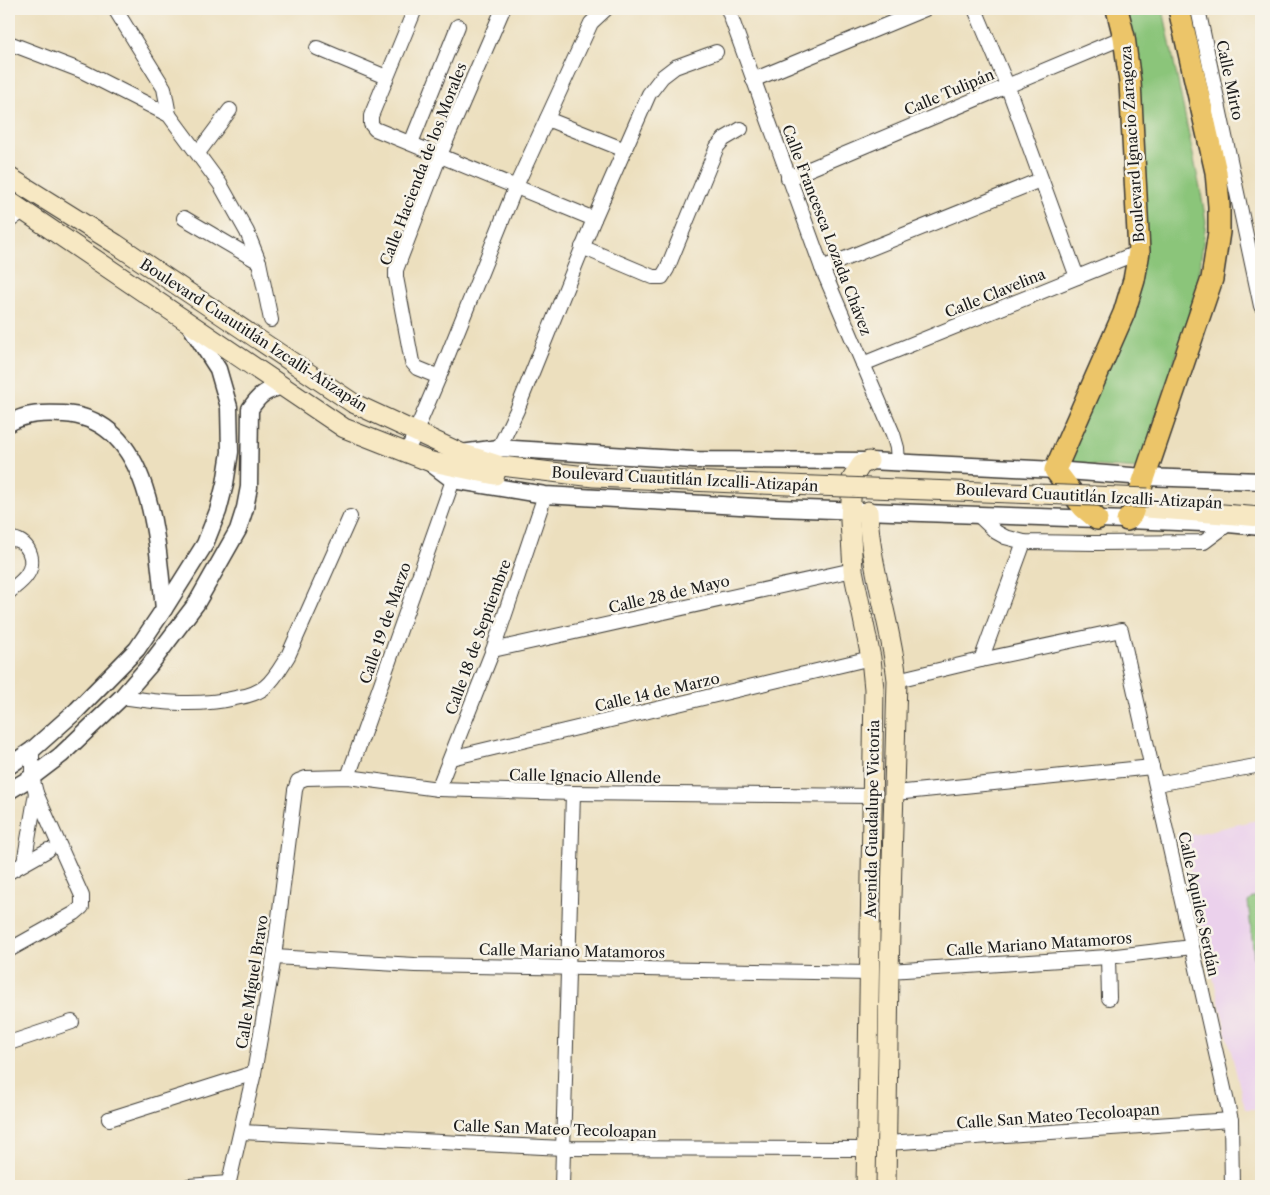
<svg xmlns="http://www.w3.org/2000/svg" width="1270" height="1195" font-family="'Libre Caslon Text',serif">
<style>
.built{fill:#ebd1ec}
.green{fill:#8bc57a;stroke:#54704b}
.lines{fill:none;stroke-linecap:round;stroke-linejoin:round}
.minor-casing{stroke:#3b3934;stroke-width:16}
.tertiary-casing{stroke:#3b3934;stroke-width:19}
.secondary-casing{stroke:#3b3934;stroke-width:21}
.primary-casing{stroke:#3b3934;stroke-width:24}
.minor{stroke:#fff;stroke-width:14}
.tertiary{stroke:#fff;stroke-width:16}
.secondary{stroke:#f7e8c3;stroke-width:19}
.primary{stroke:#ecc569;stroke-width:21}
.secondary-bridge-casing{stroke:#3b3934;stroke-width:21;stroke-linecap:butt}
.secondary-bridge{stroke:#f7e8c3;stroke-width:19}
.labels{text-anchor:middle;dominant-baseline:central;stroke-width:5;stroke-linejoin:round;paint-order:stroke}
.street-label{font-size:15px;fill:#1c1c1c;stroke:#f7f3e8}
</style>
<rect width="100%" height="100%" fill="#f7f3e8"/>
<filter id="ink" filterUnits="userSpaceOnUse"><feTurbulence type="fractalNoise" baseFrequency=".02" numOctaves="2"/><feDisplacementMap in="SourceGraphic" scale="10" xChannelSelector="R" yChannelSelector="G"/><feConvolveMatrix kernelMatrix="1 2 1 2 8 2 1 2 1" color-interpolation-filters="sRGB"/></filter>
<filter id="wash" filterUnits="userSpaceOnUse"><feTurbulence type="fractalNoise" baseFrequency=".0096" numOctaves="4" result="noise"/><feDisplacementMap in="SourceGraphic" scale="20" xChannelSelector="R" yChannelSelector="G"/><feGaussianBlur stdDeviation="1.12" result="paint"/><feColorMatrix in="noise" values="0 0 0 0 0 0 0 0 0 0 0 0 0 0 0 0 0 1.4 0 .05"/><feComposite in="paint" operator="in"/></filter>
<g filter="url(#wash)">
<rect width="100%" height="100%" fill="#ecdfbe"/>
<polygon class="built" points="1261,819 1261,1109 1245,1109 1208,956 1183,837"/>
<g class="green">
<polygon points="1123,9 1163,9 1202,198 1206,222 1199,273 1193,305 1139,469 1080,465 1073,461 1071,453 1142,259"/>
<polygon points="1261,896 1261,995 1258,993 1248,902 1253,897"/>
</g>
</g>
<g filter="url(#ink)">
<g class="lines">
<g class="minor-casing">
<g id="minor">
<polyline points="115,9 164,88 169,115"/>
<polyline points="415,9 371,116 371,124 375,129 594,219"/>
<polyline points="728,9 822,268 893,434 897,448 898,462"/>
<polyline points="975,9 1007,85 1077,277"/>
<polyline points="1198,9 1261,306"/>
<polyline points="9,43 82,71 169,115 220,184 247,232 259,262 271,320"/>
<polyline points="317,48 386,77"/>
<polyline points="753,80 925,9"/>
<polyline points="547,119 625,150"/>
<polyline points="411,143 458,26"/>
<polyline points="198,153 230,110"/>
<polyline points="788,178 1124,37"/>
<polyline points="184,218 259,262"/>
<polyline points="9,221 24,210"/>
<polyline points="582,247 653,277 662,277 667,269 717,147 724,139 741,129"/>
<polyline points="822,268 1040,180"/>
<polyline points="863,364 1139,252"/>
<polyline points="439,377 417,368 412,362 396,277 396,270 440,155 503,9"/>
<polyline points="499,448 517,410 594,219 649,94 662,77 675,67 716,52"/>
<polyline points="407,452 439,377 516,186 591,23 606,9"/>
<polyline points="978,515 996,532 1005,537 1024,542 1096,543 1204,542 1228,524"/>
<path d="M9,539C28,538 38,561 26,576C22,582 14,587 9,592"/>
<polyline points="493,650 853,570"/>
<polyline points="981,660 1024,542"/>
<polyline points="897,680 981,660 1121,630 1231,1120 1232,1186"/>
<path d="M122,697C162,703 200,707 240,697C248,696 259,692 265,687C275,679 281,667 288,656L350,517"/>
<polyline points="451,758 871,658"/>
<polyline points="348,777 453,480"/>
<polyline points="1157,784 1261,765"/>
<polyline points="438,789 493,650 545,495"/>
<polyline points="895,793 1152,767"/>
<polyline points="24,863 36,793"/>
<polyline points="9,872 48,850"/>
<polyline points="9,950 75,913 82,907 82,896 36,793 32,777 32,750"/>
<polyline points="274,957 415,965 870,973"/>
<polyline points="1108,957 1109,998"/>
<polyline points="889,971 1108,957 1192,947"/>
<polyline points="9,1043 72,1022"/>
<polyline points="109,1119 254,1073"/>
<polyline points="241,1132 563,1148 867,1149"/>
<polyline points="887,1143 1231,1120"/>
<polyline points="189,1186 228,1183"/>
<polyline points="228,1186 254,1073 274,957 295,790 298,781 306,778 348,777 438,789 573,793 872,796"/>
<polyline points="562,1186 573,793"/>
</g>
</g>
<g class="tertiary-casing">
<g id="tertiary">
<path d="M9,423C27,413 44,413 64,414C153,419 157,543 164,609"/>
<polyline points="461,453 499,448 693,460 869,461 1055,470 1144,477 1261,481"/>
<polyline points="429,462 453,480 545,495 776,508 1127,520 1228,524 1261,527"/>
<polyline points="9,766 32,750 77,710 137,649 164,609 205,544 218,511 225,484 230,452 229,407 218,369 189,324"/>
<path d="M9,791L32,777L61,755L122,697L149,666L196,604L238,530L245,508L249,487L250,409C260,394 265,391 282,386"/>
</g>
</g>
<g class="secondary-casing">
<g id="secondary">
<polyline points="9,177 116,244 353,403 461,453 501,466 594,477 760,484"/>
<polyline points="9,201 344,428 428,461 495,475"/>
<polyline points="1147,508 1261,517"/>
<path d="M868,511C870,568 891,623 897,680L889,971L886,1186"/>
<polyline points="866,1186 874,689 871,658 853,570 850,521 852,479 861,465 869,461"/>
</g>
</g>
<g class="primary-casing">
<g id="primary">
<polyline points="1097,519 1083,507 1055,470 1124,313 1134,280 1139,252 1130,82 1124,37 1117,9"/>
<polyline points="1127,520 1132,514 1212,279 1219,232 1219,206 1216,172 1179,9"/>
</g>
</g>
<use href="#minor" class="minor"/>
<use href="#tertiary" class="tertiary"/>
<use href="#secondary" class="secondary"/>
<use href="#primary" class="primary"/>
<g class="secondary-bridge-casing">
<polyline id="secondary-bridge" points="760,484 1148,498"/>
</g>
<use href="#secondary-bridge" class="secondary-bridge"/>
</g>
</g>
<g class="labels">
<g class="street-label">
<text transform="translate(1230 80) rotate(78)">Calle Mirto</text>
<text transform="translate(949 92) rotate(-23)">Calle Tulipán</text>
<text transform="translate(1132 144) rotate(-94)">Boulevard Ignacio Zaragoza</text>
<text transform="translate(423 164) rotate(-69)">Calle Hacienda de los Morales</text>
<text transform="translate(827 230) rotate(69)">Calle Francesca Lozada Chávez</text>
<text transform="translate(995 293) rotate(-22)">Calle Clavelina</text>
<text transform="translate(254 335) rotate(33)">Boulevard Cuautitlán Izcalli-Atizapán</text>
<text transform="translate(685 479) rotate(3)">Boulevard Cuautitlán Izcalli-Atizapán</text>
<text transform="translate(1089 496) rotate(3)">Boulevard Cuautitlán Izcalli-Atizapán</text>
<text transform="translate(669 594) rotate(-13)">Calle 28 de Mayo</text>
<text transform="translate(385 623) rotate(-71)">Calle 19 de Marzo</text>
<text transform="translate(478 637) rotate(-70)">Calle 18 de Septiembre</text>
<text transform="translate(657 692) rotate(-13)">Calle 14 de Marzo</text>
<text transform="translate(585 776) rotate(1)">Calle Ignacio Allende</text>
<text transform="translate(872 819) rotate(-89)">Avenida Guadalupe Victoria</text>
<text transform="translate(1199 904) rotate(78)">Calle Aquiles Serdán</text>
<text transform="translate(1039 944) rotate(-4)">Calle Mariano Matamoros</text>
<text transform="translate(572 951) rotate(1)">Calle Mariano Matamoros</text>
<text transform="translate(252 982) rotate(-81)">Calle Miguel Bravo</text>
<text transform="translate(1058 1116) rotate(-4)">Calle San Mateo Tecoloapan</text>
<text transform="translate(555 1129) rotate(2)">Calle San Mateo Tecoloapan</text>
</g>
</g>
<rect width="1270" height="1195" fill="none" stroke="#f7f3e8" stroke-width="30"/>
</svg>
